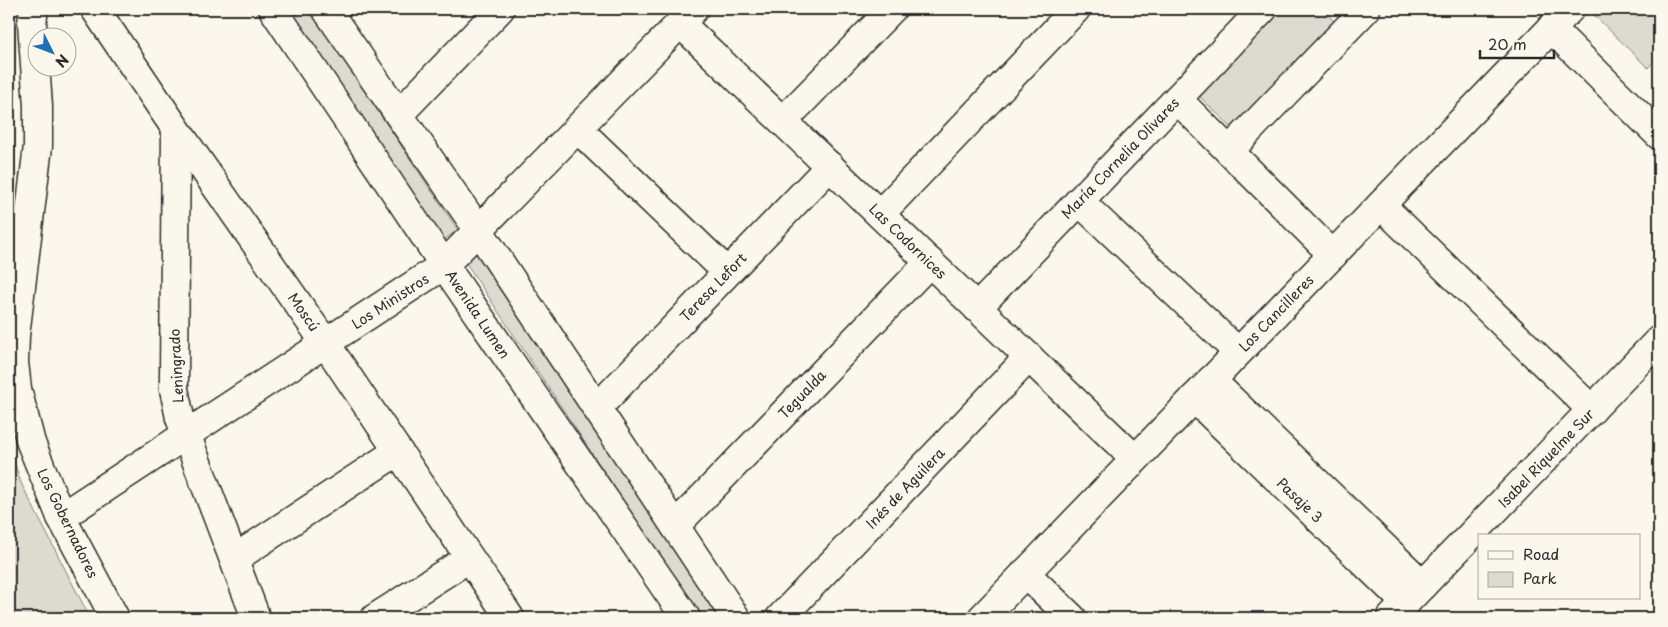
<svg xmlns="http://www.w3.org/2000/svg" width="1668" height="627" font-family="'Playpen Sans',sans-serif">
<style>
.green{fill:#dddad0;stroke:#84827e}
.lines{fill:none;stroke-linecap:round;stroke-linejoin:round}
.minor-casing{stroke:#2b2b2b;stroke-width:31}
.tertiary-casing{stroke:#2b2b2b;stroke-width:31}
.minor{stroke:#fbf7ec;stroke-width:28}
.tertiary{stroke:#fbf7ec;stroke-width:28}
.labels{text-anchor:middle;dominant-baseline:central;stroke-width:4;stroke-linejoin:round;paint-order:stroke}
.street-label{font-size:14px;fill:#2b2b2b;stroke:#fbf7ec}
</style>
<rect width="100%" height="100%" fill="#fbf7ec"/>
<filter id="ink" filterUnits="userSpaceOnUse"><feTurbulence type="fractalNoise" baseFrequency=".02" numOctaves="2"/><feDisplacementMap in="SourceGraphic" scale="10" xChannelSelector="R" yChannelSelector="G"/><feConvolveMatrix kernelMatrix="1 2 1 2 8 2 1 2 1" color-interpolation-filters="sRGB"/></filter>
<g filter="url(#ink)">
<g class="green">
<path d="M9,9H11C6,56 13,103 9,150Z"/>
<polygon points="284,9 309,9 458,230 442,241"/>
<polygon points="1275,9 1322,9 1335,22 1232,128 1194,91"/>
<polygon points="1591,9 1659,9 1659,56 1648,68 1589,10"/>
<polygon points="480,244 727,618 701,618 464,260"/>
<polygon points="9,445 21,483 90,618 9,618"/>
</g>
<g class="lines">
<g class="minor-casing">
<g id="minor">
<polyline points="34,9 32,23 38,106 38,146 15,336 14,362 17,389 31,443 61,517 115,618"/>
<polyline points="95,9 176,129 326,344 510,618"/>
<polyline points="680,23 1135,459"/>
<polyline points="1551,28 1659,135"/>
<polyline points="1177,99 1333,255"/>
<polyline points="399,114 500,9"/>
<polyline points="783,121 892,9"/>
<polyline points="176,129 174,374 174,389 180,418 256,618"/>
<polyline points="578,129 727,272"/>
<polyline points="1229,151 1366,9"/>
<polyline points="1079,201 1238,352"/>
<polyline points="1381,205 1592,410"/>
<polyline points="880,214 1076,9"/>
<polyline points="977,308 1263,9"/>
<polyline points="1211,380 1423,585"/>
<polyline points="1194,398 1406,603"/>
<polyline points="597,408 830,166"/>
<polyline points="61,517 444,265 694,9"/>
<polyline points="675,526 930,262"/>
<polyline points="234,559 398,451"/>
<polyline points="1025,573 1072,618"/>
<polyline points="375,618 469,558"/>
<polyline points="780,618 1029,357"/>
<polyline points="982,618 1570,9"/>
</g>
</g>
<g class="tertiary-casing">
<g id="tertiary">
<polyline points="273,9 444,265 686,618"/>
<polyline points="326,9 479,231 736,618"/>
<polyline points="1391,618 1659,340"/>
</g>
</g>
<use href="#minor" class="minor"/>
<use href="#tertiary" class="tertiary"/>
</g>
</g>
<g class="labels">
<g class="street-label">
<text transform="translate(1120 158) rotate(-46)">María Cornelia Olivares</text>
<text transform="translate(908 241) rotate(44)">Las Codornices</text>
<text transform="translate(713 287) rotate(-46)">Teresa Lefort</text>
<text transform="translate(390 301) rotate(-33)">Los Ministros</text>
<text transform="translate(304 312) rotate(55)">Moscú</text>
<text transform="translate(1276 313) rotate(-46)">Los Cancilleres</text>
<text transform="translate(478 314) rotate(56)">Avenida Lumen</text>
<text transform="translate(176 366) rotate(-93)">Leningrado</text>
<text transform="translate(802 394) rotate(-46)">Tegualda</text>
<text transform="translate(1546 458) rotate(-46)">Isabel Riquelme Sur</text>
<text transform="translate(905 488) rotate(-46)">Inés de Aguilera</text>
<text transform="translate(1300 500) rotate(44)">Pasaje 3</text>
<text transform="translate(68 523) rotate(64)">Los Gobernadores</text>
</g>
</g>
<rect width="1668" height="627" fill="none" stroke="#fbf7ec" stroke-width="30"/>
<rect x="15" y="15" width="1638" height="597" fill="none" stroke="#2b2b2b" stroke-width="2" filter="url(#ink)"/>
<rect x="1478" y="534" width="162" height="65" fill="#fbf7ec" stroke="#a8a59f"/>
<rect x="1488" y="551" width="25" height="8" fill="#fbf7ec" stroke="#a8a59f"/>
<text x="1523" y="560" font-size="15" fill="#2b2b2b">Road</text>
<rect x="1488" y="572" width="25" height="15" fill="#dddad0" stroke="#a8a59f"/>
<text x="1523" y="584" font-size="15" fill="#2b2b2b">Park</text>
<g transform="translate(52 52) rotate(132)"><circle r="24" fill="#fbf7ec" stroke="#a8a59f"/>
<path d="M0-4L9 19L0 12L-9 19Z" fill="#1f6fb2"/>
<text y="-8" font-size="14" font-weight="bold" text-anchor="middle" fill="#2b2b2b">N</text>
</g>
<path d="M1480 50v8h74v-8" fill="none" stroke="#2b2b2b" stroke-width="2.5"/>
<text x="1488" y="50" font-size="15" fill="#2b2b2b" stroke="#fbf7ec" stroke-width="4" paint-order="stroke">20 m</text>
</svg>
